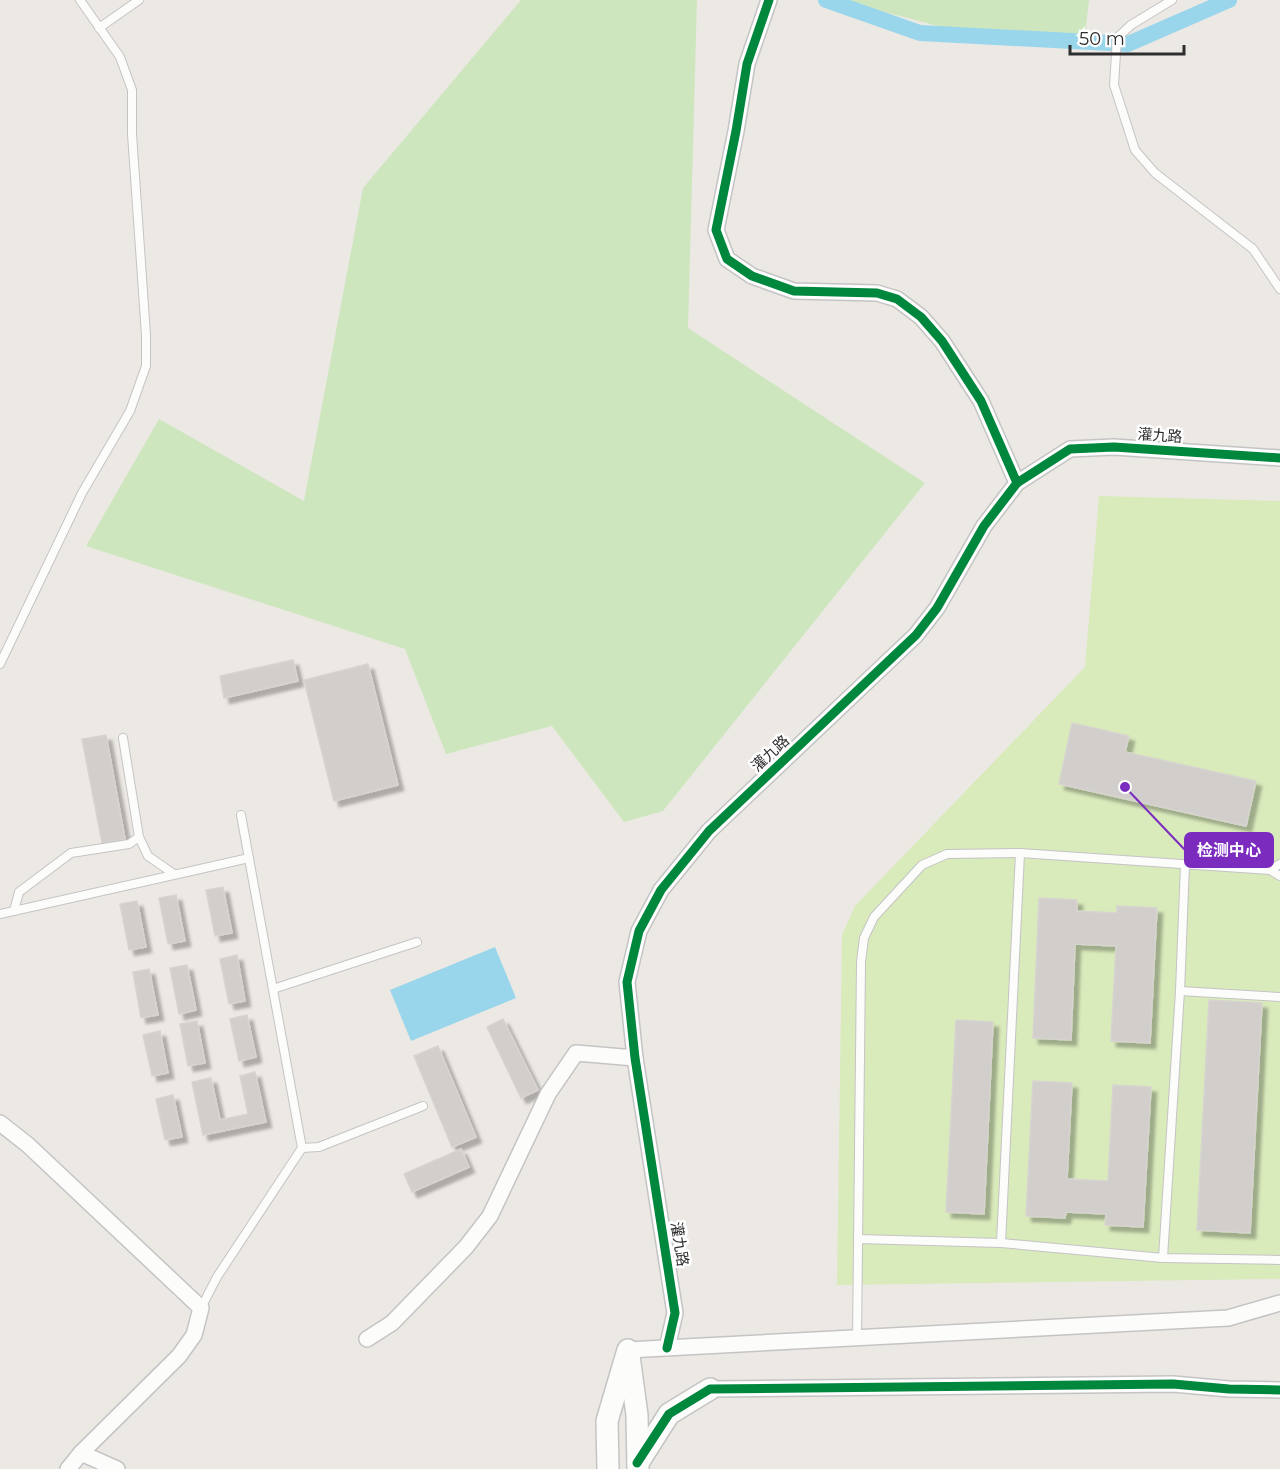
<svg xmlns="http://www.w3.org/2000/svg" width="1280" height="1469" font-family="Montserrat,'Noto Sans SC',sans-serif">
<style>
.green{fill:#cee6be}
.pitch{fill:#d9eabb}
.water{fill:#99d6ec}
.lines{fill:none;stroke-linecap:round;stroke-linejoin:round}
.canal{stroke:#99d6ec;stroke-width:16}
.building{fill:#d1cecb;stroke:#d7d4d0;stroke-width:1.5;filter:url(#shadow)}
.lane-casing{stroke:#c5c4c5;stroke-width:10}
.street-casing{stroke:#c5c4c5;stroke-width:18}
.secondary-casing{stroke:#c5c4c5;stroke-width:24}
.lane{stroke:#fcfcfb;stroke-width:8}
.street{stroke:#fcfcfb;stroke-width:15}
.secondary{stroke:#fcfcfb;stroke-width:21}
.cycleway-casing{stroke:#fff;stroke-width:13}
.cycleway{stroke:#00873e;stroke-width:9}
.labels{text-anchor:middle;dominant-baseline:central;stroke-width:5;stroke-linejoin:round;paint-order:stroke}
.street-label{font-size:15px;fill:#2e2e2e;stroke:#fff}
.leader{fill:none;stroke:#7b2cbf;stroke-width:2}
.callout-dot{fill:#7b2cbf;stroke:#fff;stroke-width:2}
.callout{fill:#7b2cbf;stroke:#7b2cbf;stroke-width:2}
.callout-label{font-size:16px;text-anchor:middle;font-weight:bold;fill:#fff}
</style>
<defs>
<filter id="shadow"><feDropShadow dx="5.5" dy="5.5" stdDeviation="1.5" flood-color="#0004"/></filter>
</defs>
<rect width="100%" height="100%" fill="#ece8e4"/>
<g class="green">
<polygon points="521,0 697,0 688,328 925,483 663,811 624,822 552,726 446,754 405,649 86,546 159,419 304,501 363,188"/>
<polygon points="839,0 1089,0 1085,35 961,32"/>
</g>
<polygon class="pitch" points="1099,496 1280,501 1280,1279 837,1285 842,935 855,906 1085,667"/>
<polygon class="water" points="495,947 516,998 411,1041 390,990"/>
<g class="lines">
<polyline class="canal" points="826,0 920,33 1128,44 1229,0"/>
</g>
<g class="building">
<polygon points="293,660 298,681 224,698 220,676"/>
<polygon points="368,664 398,785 334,801 304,680"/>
<polygon points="1072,723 1129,736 1125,752 1256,781 1246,826 1059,784"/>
<polygon points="106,735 125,839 102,843 82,739"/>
<polygon points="223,887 232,933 215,936 206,890"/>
<polygon points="176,895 185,941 168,944 159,898"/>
<polygon points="1039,898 1077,900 1077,911 1117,913 1117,906 1157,908 1150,1043 1111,1041 1116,946 1075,944 1071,1040 1033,1038"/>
<polygon points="137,901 146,947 129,950 120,904"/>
<polygon points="237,955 245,1001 229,1004 220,959"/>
<polygon points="187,965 196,1010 179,1014 170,968"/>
<polygon points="149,969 158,1015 141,1018 133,972"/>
<polygon points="1209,1000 1262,1003 1250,1233 1197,1230"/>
<polygon points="247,1015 256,1057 239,1061 230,1019"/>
<polygon points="503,1019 538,1090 521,1098 487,1027"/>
<polygon points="956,1020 993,1022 984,1214 946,1212"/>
<polygon points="197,1021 205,1063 188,1066 180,1024"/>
<polygon points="160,1031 168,1073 152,1076 143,1035"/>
<polygon points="438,1046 476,1137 452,1147 414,1056"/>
<polygon points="255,1072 266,1122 203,1135 192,1082 211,1078 220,1120 248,1114 240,1076"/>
<polygon points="1033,1081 1072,1083 1067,1179 1108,1181 1113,1085 1151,1087 1143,1227 1105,1225 1106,1214 1066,1212 1065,1218 1026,1216"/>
<polygon points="173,1095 182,1137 165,1140 156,1099"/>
<polygon points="461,1149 469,1167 412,1192 404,1174"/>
</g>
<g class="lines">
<g class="lane-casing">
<g id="lane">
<polyline points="1172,0 1131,25 1117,38 1114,85 1135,150 1155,173 1253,249 1280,289"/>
<polyline points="99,28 139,0"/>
<polyline points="0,664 82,493 130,411 146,366 146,335 132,134 132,90 120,57 80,0"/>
<polyline points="123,738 139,837 148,856 174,874"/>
<polyline points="1280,864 1270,870 1280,876"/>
<polyline points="14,911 19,892 71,853 129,844 139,837"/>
<polyline points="0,914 249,858"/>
<polyline points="273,989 417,942"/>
<polyline points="1180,991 1280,997"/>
<polyline points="302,1148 319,1147 423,1106"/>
<polyline points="858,1239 1001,1243 1163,1258 1280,1260"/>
<polyline points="1001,1243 1020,853"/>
<polyline points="1163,1258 1180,991 1185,865"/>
<polyline points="201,1308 217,1277 302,1148 241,815"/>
<polyline points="857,1339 861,962 864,938 874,917 922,865 947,854 1020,853 1270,870"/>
</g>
</g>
<g class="street-casing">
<g id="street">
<polyline points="769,0 747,64 736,131 716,230 727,259 752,276 794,291 877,293 897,299 921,317 942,341 981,401 1017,483"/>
<polyline points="0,1123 28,1145 201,1308 194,1335 179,1356 81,1453 68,1469"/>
<polyline points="367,1339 392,1323 466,1247 490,1216 548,1094 576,1053 635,1058"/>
<polyline points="667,1348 675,1313 635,1058 627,982 639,931 661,890 709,831 916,635 937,608 984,526 1017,483 1070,449 1114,447 1280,458"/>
<polyline points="628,1350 1228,1318 1280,1303"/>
<polyline points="710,1389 1173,1384 1229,1389 1280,1390"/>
<polyline points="81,1453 117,1469"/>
</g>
</g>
<g class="secondary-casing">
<g id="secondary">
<polyline points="629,1356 637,1415 638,1469"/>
<polyline points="638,1463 669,1414 710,1389"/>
<polyline points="608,1469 607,1421 628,1350"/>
</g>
</g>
<use href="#lane" class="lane"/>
<use href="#street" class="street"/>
<use href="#secondary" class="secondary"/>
<g class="cycleway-casing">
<g id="cycleway">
<polyline points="769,0 747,64 736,131 716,230 727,259 752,276 794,291 877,293 897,299 921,317 942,341 981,401 1017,483"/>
<polyline points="667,1348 675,1313 635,1058 627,982 639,931 661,890 709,831 916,635 937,608 984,526 1017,483 1070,449 1114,447 1280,458"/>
<polyline points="637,1463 669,1414 710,1389 1173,1384 1229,1389 1280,1390"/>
</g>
</g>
<use href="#cycleway" class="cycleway"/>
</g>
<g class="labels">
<g class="street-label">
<text transform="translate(1160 435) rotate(4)">灌九路</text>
<text transform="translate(770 753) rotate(-43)">灌九路</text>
<text transform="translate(680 1244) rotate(81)">灌九路</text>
</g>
</g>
<path class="leader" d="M1125 787L1185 850"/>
<circle class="callout-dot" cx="1125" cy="787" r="6"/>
<rect class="callout" x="1185" y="833" width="88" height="34" rx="6"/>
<g class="callout-label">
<text x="1229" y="856">检测中心</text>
</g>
<path d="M1070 45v9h114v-9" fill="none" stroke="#2e2e2e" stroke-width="3"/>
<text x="1079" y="45" font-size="18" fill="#2e2e2e" stroke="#ffffff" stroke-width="4.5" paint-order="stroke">50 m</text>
</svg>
